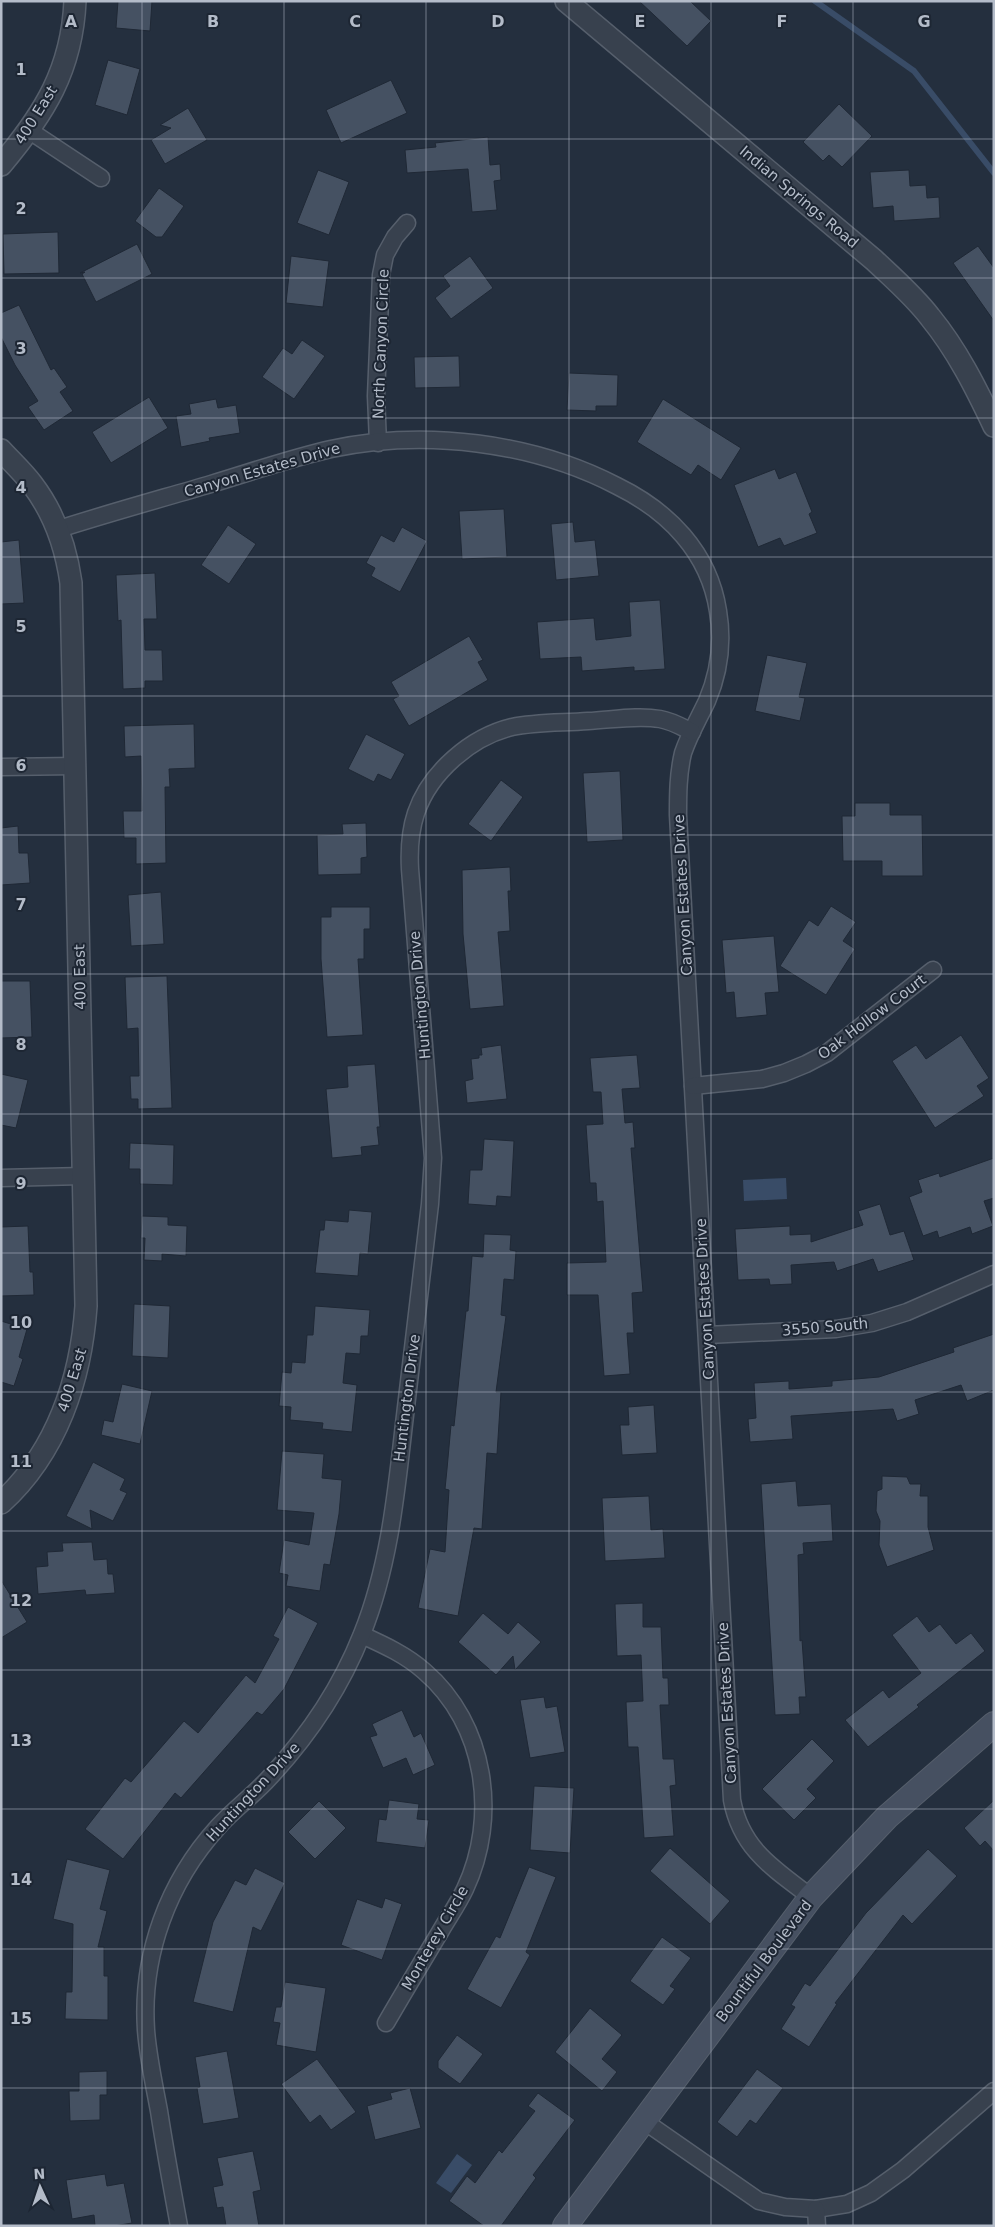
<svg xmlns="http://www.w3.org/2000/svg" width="995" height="2227" font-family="'DejaVu Sans',sans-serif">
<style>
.water{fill:#394c67}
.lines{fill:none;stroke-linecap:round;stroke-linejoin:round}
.stream{stroke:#394c67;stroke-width:6}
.building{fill:#455162;stroke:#1f2835}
.minor-casing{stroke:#565f6c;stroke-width:19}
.tertiary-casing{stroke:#565f6c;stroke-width:24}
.secondary-casing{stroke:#565f6c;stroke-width:26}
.minor{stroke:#38414e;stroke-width:16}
.tertiary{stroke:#38414e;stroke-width:21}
.secondary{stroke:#465061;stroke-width:24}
.grid{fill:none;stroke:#b4bcc9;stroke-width:1;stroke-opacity:0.55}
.labels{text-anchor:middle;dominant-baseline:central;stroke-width:4;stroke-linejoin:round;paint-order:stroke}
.street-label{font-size:15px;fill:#b4bcc9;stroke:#1d2633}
.grid-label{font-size:16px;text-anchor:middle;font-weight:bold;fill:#b4bcc9;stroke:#1d2633;stroke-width:4;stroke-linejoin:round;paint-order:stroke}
</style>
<rect width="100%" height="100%" fill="#242f3e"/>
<g class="water">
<polygon points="786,1178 787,1199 744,1201 743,1180"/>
<polygon points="457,2154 472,2165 451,2193 436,2183"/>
</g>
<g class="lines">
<polyline class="stream" points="815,1 914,71 994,173"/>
</g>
<g class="building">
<polygon points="118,1 152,1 150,31 116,28"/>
<polygon points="639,1 690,1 711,21 687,46"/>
<polygon points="108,60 140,69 127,115 95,105"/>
<polygon points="391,80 407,113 341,143 326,110"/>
<polygon points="839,104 872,136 842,167 829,155 823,161 803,142"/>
<polygon points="188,108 207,140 165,164 151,140 171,128 160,125"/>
<polygon points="488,137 490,165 500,164 501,180 494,181 497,210 472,212 468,169 407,173 405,150 436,147 435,143"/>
<polygon points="318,170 349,182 329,235 297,223"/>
<polygon points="909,170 910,186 926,185 927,198 939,197 940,218 894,221 893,206 873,208 870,172"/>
<polygon points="159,188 184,206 162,237 156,237 135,221"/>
<polygon points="58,232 59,273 4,274 3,234"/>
<polygon points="137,244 152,274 96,302 82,274 85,272 80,273"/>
<polygon points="978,246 994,268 994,321 953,263"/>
<polygon points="291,256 329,261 323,307 286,303"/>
<polygon points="470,256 493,288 451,319 435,298 450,286 443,276"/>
<polygon points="19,305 51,370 54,368 67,387 60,392 73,411 44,430 28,407 38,401 15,365 1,337 1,313"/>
<polygon points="302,340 325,356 294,399 262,377 283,348 292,354"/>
<polygon points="459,356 460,387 415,388 414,357"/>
<polygon points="569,373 618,375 617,406 596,406 596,411 567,410"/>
<polygon points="149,397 168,428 111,463 92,432"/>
<polygon points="216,399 218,408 236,405 240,433 209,438 210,441 181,447 176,416 191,414 189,404"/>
<polygon points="663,399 741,448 721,480 698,465 691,475 637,442"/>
<polygon points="775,469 779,479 796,472 812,512 809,514 817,533 784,546 780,538 758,547 734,485"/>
<polygon points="504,509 507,557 462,559 459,511"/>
<polygon points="573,522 575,542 595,540 599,576 556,580 551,524"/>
<polygon points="228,525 256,544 229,584 201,565"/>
<polygon points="402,527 427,541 400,592 371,576 375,568 366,563 381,535 394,542"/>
<polygon points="19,540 24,603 1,604 1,542"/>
<polygon points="155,573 157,619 144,619 145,650 162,650 163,681 145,681 145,688 123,689 121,620 118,621 116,575"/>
<polygon points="660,600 665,669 634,671 634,667 582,671 581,657 540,659 537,622 594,618 596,640 631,636 629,602"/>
<polygon points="469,636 483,660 478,662 488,680 409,726 393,699 399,696 391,682"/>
<polygon points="767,655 807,663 799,697 805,698 800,721 755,711"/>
<polygon points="194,724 195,768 169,769 170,787 165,787 166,863 136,864 136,838 124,838 123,811 142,811 141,756 125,757 124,726"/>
<polygon points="366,734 405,754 391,780 378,774 374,782 348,769"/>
<polygon points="620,771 623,840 587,842 583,773"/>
<polygon points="501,780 523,797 491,841 468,824"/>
<polygon points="855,803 890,803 890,815 922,815 923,876 882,876 882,861 843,861 842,816 855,816"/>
<polygon points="366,823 367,857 361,858 361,874 318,875 317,835 343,834 342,824"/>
<polygon points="18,826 19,853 28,853 30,883 1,885 1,828"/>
<polygon points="510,867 511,891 508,891 510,931 498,932 504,1006 470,1009 463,934 462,870"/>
<polygon points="161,892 164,944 131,946 128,895"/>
<polygon points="831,906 856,922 843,941 855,949 826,995 780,966 809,920 818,926"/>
<polygon points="331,907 370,907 370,929 364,929 364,959 358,959 363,1035 327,1037 321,959 321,917 331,917"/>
<polygon points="774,936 779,992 765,993 767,1015 736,1018 734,992 726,993 722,940"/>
<polygon points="167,976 172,1108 138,1109 138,1099 131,1099 130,1076 139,1076 138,1028 127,1029 125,977"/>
<polygon points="1,981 30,981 32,1037 1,1038"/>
<polygon points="961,1035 989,1078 977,1086 984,1096 935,1128 892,1061 916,1045 926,1059"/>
<polygon points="501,1045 507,1099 467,1103 465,1081 473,1079 471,1059 479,1058 479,1055 482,1055 481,1048"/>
<polygon points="637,1055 640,1088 622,1089 625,1123 633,1122 635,1148 631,1148 643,1292 632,1293 634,1333 627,1333 630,1374 604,1376 598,1295 567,1295 567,1263 606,1262 603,1201 597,1202 596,1183 590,1183 586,1125 603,1124 601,1092 593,1092 590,1058"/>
<polygon points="375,1064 380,1127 377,1127 379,1145 361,1147 362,1155 332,1158 326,1089 348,1087 347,1066"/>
<polygon points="1,1074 28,1080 16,1128 1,1125"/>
<polygon points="484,1139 514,1141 511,1197 497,1196 496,1206 468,1204 470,1170 482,1170"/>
<polygon points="130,1143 174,1145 173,1185 140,1184 140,1169 129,1169"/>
<polygon points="994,1158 994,1198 984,1201 993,1226 972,1234 970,1227 939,1238 937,1231 923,1236 909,1197 922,1192 918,1180 939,1173 940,1177"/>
<polygon points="880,1204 890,1235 904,1231 914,1260 878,1272 873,1259 837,1271 834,1262 791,1265 792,1284 770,1285 769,1279 738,1280 735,1229 790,1226 790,1235 811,1234 811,1242 863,1225 858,1211"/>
<polygon points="349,1210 372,1212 368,1254 360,1253 358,1276 315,1273 320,1230 324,1230 325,1220 348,1222"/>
<polygon points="142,1216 168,1217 168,1225 187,1226 186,1256 162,1254 162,1261 144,1260 145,1238 141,1238"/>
<polygon points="28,1226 30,1272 33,1272 34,1295 1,1296 1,1227"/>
<polygon points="484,1234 511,1235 510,1250 516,1251 514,1280 504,1279 501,1315 506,1316 496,1392 501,1392 497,1454 487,1453 482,1529 474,1528 458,1616 418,1608 430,1549 445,1552 449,1490 445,1489 447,1469 451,1425 454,1426 466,1311 468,1311 472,1256 483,1257"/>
<polygon points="134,1304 170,1306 168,1358 132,1356"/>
<polygon points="315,1306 370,1310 368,1336 361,1336 360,1354 346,1353 343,1383 357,1385 352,1432 322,1429 323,1423 290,1420 291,1407 279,1406 282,1372 291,1373 292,1362 305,1363 307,1335 313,1335"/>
<polygon points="1,1321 27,1329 19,1357 23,1359 14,1386 1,1382"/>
<polygon points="994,1334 994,1390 967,1401 961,1385 915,1400 919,1414 897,1421 893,1409 791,1416 793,1439 750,1442 748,1419 756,1418 754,1383 789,1381 789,1389 832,1386 832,1381 879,1377 954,1352 953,1348"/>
<polygon points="122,1384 152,1391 140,1444 101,1435 104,1420 113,1422"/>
<polygon points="654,1405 657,1453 622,1455 620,1425 629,1425 628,1407"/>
<polygon points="282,1451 324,1454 322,1478 342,1480 339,1514 330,1565 324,1564 320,1591 286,1586 288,1575 279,1573 284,1540 309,1545 314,1513 277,1510"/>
<polygon points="93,1462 125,1479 120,1490 127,1493 113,1521 90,1510 92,1529 66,1516"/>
<polygon points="882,1476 907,1477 910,1484 921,1484 920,1496 928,1496 928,1527 934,1550 887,1567 879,1545 880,1521 876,1511 877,1491 882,1489"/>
<polygon points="796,1481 798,1506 831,1504 833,1541 803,1543 804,1554 798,1555 800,1641 802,1640 806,1697 799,1697 800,1714 775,1715 761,1484"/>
<polygon points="649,1496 651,1530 663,1529 665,1558 605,1561 602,1498"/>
<polygon points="92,1542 94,1560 107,1559 108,1574 113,1574 115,1593 86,1595 85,1590 38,1594 36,1567 48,1566 47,1552 63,1551 62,1543"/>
<polygon points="1,1580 27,1622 1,1638"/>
<polygon points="643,1603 643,1627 661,1627 663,1678 668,1678 669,1705 660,1705 663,1759 674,1759 676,1785 670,1786 674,1836 644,1838 638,1747 628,1747 626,1702 643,1701 641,1655 617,1656 615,1604"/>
<polygon points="288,1607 318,1623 284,1689 262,1715 257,1712 181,1798 175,1793 123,1859 85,1829 125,1778 131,1782 184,1721 198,1733 246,1675 255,1683 279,1639 273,1636"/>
<polygon points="483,1613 508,1634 518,1622 541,1642 515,1670 513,1656 496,1675 458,1642"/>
<polygon points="917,1616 929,1632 940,1624 956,1644 971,1633 985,1651 917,1705 919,1707 868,1747 845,1720 883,1690 889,1698 921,1673 892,1635"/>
<polygon points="544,1697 546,1708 557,1706 565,1752 530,1758 520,1700"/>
<polygon points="402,1710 414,1737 421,1733 435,1765 413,1775 406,1758 383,1768 370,1737 377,1735 372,1724"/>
<polygon points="812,1739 834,1761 807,1789 816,1798 794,1820 762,1789"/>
<polygon points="534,1786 574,1788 570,1853 530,1850"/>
<polygon points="389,1800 419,1804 417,1819 429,1820 425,1848 376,1842 379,1819 386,1820"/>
<polygon points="994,1800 994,1851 985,1841 980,1846 964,1828"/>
<polygon points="319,1801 346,1828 315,1859 288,1832"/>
<polygon points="670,1848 730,1901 710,1924 650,1871"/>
<polygon points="928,1849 957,1876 912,1924 903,1915 835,2003 837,2004 809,2047 781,2029 795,2007 791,2005 805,1983 810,1986 866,1913"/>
<polygon points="67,1859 110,1870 100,1909 107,1911 98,1947 104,1947 104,1976 108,1976 108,2020 65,2019 66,1992 72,1992 73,1924 53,1919"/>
<polygon points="529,1867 556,1877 526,1952 530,1955 501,2008 467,1989 496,1936 500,1938"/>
<polygon points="255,1868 285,1883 261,1931 253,1927 233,2012 193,2002 213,1922 235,1880 246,1885"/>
<polygon points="385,1898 402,1904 382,1960 341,1945 357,1899 382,1908"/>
<polygon points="662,1937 691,1958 670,1986 675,1989 663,2005 630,1981"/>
<polygon points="285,1982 326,1988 316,2052 276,2045 280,2023 273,2022 276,2007 281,2007"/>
<polygon points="590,2008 622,2035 602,2059 617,2072 602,2091 555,2052"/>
<polygon points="457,2035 483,2054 460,2084 438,2068 438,2061"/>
<polygon points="227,2051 239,2118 203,2124 197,2088 200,2087 195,2057"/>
<polygon points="317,2059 356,2112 331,2130 320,2115 310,2123 281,2084"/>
<polygon points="757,2069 783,2088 756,2124 750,2120 737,2137 717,2122"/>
<polygon points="107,2071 107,2095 100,2095 100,2120 70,2121 69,2091 79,2091 79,2072"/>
<polygon points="410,2088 421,2128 375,2140 367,2106 392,2099 390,2093"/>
<polygon points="538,2093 575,2120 533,2175 536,2178 501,2226 484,2226 449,2201 467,2176 475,2183 499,2150 502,2153 535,2111 528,2106"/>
<polygon points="253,2151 261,2190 253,2192 259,2226 226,2226 223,2207 217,2208 213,2187 223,2185 217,2158"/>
<polygon points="105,2174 107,2186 124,2183 132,2223 114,2226 95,2226 94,2215 72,2219 66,2180"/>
</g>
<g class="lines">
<g class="minor-casing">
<g id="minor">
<polyline points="30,131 101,178"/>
<polyline points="378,443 376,396 381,275 385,255 395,237 407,223"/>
<path d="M59,529C109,513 160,499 211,484C251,472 291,458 331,449C425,429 532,442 617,486C668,511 709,552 718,611C723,641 719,673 707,701C699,718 689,735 683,753C678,774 678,795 678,815L732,1800C741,1849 774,1869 811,1897"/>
<polyline points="1,767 76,766"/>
<polyline points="693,1086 762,1079 784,1073 806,1064 827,1053 933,970"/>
<polyline points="1,1178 83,1176"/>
<polyline points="707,1335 836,1329 872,1323 907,1312 994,1274"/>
<path d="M362,1635C384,1645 406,1655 424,1671C486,1724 499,1817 465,1889C458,1904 448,1918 440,1932C422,1962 404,1992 386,2023"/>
<polyline points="644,2121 759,2201 785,2207 816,2209 847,2204 871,2193 903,2170 994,2091"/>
<polyline points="816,2209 817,2226"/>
<path d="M179,2226C172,2188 165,2150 159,2111C154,2084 148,2057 146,2030C141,1955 168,1882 218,1827C234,1809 254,1795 270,1777C308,1736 341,1687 362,1634C389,1567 396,1495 404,1424C413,1350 422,1277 430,1204L433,1158L410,869C409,850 410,831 416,813C430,772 471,737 512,727C537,722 563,723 588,721C611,720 637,715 660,719C672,721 682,727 692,732"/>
</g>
</g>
<g class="tertiary-casing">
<g id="tertiary">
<path d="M566,1L874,260C893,278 914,296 930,317C957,350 976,388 994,426"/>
<path d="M1,165C44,114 72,70 75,1"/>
<path d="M1,450C11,461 23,472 32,484C55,514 66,547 71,583L86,1306C81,1379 57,1452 1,1503"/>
</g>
</g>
<g class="secondary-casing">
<polyline id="secondary" points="565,2226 811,1897 887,1817 994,1724"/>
</g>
<use href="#minor" class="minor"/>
<use href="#tertiary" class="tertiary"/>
<use href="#secondary" class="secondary"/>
</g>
<path class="grid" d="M142,1V2226M284,1V2226M426,1V2226M569,1V2226M711,1V2226M853,1V2226M1,139H994M1,278H994M1,418H994M1,557H994M1,696H994M1,835H994M1,974H994M1,1114H994M1,1253H994M1,1392H994M1,1531H994M1,1670H994M1,1809H994M1,1949H994M1,2088H994"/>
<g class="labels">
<g class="street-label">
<text transform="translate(36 115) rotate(-58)">400 East</text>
<text transform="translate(799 197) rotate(40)">Indian Springs Road</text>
<text transform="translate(381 344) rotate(-88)">North Canyon Circle</text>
<text transform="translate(262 470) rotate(-16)">Canyon Estates Drive</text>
<text transform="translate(683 895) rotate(-93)">Canyon Estates Drive</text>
<text transform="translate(80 977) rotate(-91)">400 East</text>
<text transform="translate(420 995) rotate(-95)">Huntington Drive</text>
<text transform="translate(872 1017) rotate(-37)">Oak Hollow Court</text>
<text transform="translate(705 1299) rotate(-93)">Canyon Estates Drive</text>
<text transform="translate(825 1327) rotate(-5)">3550 South</text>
<text transform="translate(72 1380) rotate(-73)">400 East</text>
<text transform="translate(407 1398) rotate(-83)">Huntington Drive</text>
<text transform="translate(727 1703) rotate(-93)">Canyon Estates Drive</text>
<text transform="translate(253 1792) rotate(-47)">Huntington Drive</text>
<text transform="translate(435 1938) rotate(-60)">Monterey Circle</text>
<text transform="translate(764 1961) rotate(-53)">Bountiful Boulevard</text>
</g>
</g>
<g class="grid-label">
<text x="71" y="27">A</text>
<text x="213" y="27">B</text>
<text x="355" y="27">C</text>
<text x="498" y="27">D</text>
<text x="640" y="27">E</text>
<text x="782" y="27">F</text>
<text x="924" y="27">G</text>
<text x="21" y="75">1</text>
<text x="21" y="214">2</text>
<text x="21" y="354">3</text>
<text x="21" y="493">4</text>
<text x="21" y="632">5</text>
<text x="21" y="771">6</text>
<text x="21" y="910">7</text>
<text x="21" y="1050">8</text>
<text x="21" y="1189">9</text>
<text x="21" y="1328">10</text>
<text x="21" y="1467">11</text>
<text x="21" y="1606">12</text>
<text x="21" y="1746">13</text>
<text x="21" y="1885">14</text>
<text x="21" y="2024">15</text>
</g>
<rect width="995" height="2227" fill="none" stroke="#b4bcc9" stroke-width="5"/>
<g transform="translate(40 2187) rotate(357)" stroke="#1d2633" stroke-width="4" paint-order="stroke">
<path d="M0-4L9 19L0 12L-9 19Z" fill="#b4bcc9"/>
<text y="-8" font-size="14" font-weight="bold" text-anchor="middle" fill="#b4bcc9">N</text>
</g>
</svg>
